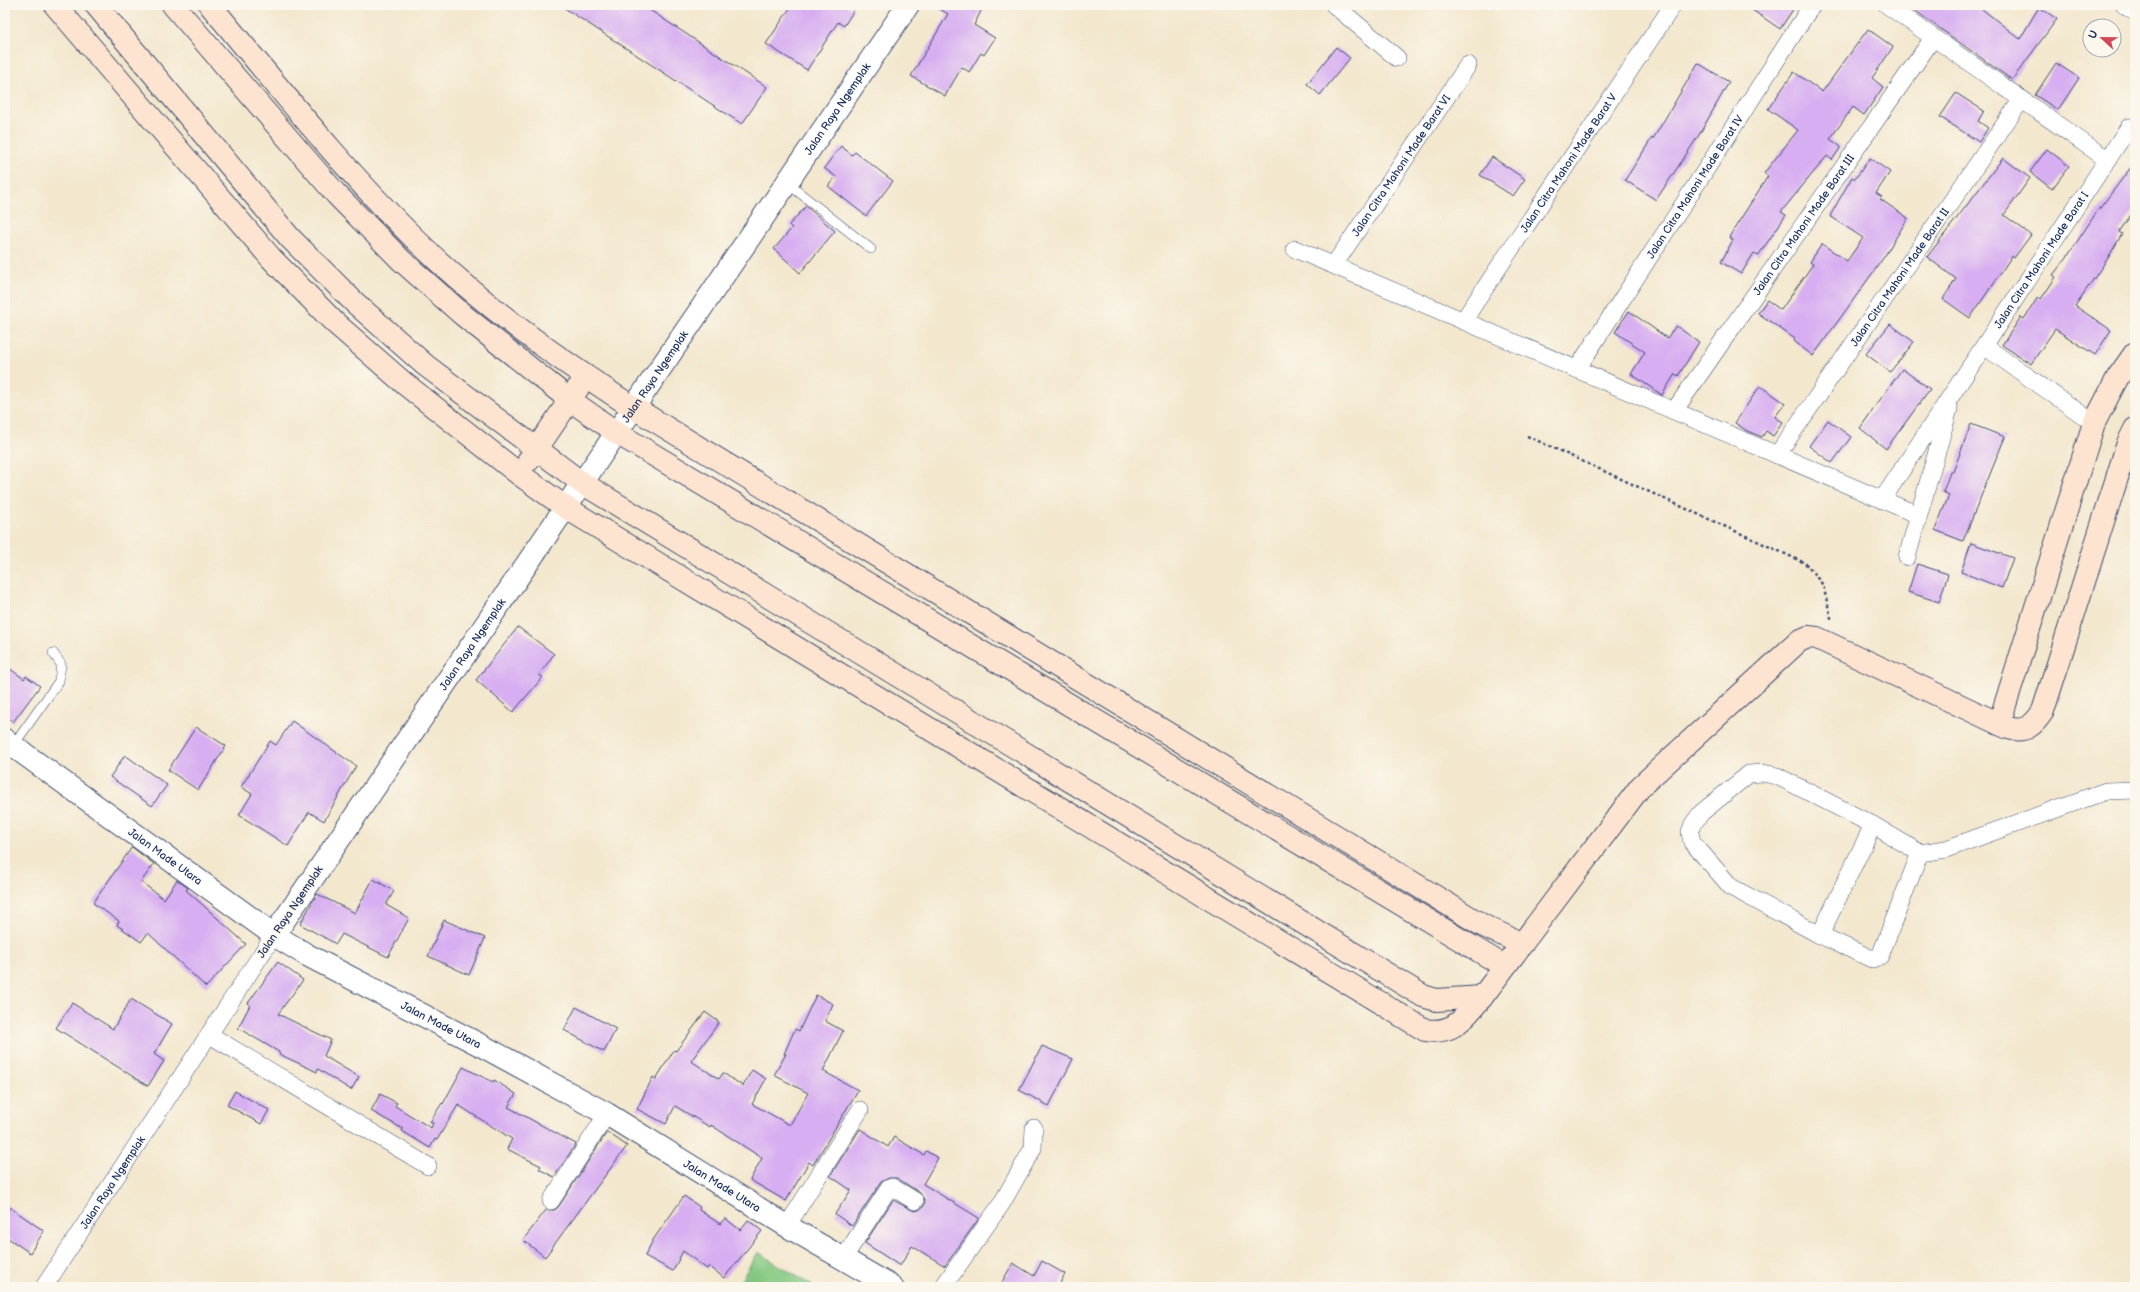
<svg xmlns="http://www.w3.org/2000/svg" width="2140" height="1292" font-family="'Balsamiq Sans',sans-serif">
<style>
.green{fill:#83c780;stroke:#4f7b6f}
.building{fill:#d7aef1}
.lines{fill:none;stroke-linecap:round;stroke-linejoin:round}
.service-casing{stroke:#3b4b6f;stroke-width:10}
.minor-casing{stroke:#3b4b6f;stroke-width:18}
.tertiary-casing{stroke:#3b4b6f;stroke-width:24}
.secondary-casing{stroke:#3b4b6f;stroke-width:24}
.path{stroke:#3b4b6f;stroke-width:2.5;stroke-dasharray:3 3;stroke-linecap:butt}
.service{stroke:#fff;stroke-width:9}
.minor{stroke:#fff;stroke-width:17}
.tertiary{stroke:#fff;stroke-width:22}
.secondary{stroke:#fde4d1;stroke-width:22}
.labels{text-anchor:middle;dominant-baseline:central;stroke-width:3;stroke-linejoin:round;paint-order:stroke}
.street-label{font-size:11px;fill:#1b2f5e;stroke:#fbf7ec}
</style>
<rect width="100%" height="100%" fill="#fbf7ec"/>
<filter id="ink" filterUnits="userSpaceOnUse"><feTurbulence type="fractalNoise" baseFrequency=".025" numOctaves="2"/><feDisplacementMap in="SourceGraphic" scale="8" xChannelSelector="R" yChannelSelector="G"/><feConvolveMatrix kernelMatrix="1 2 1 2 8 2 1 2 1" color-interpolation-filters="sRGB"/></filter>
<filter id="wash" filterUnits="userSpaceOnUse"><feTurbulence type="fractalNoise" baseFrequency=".012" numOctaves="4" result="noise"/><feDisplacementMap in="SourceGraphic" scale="16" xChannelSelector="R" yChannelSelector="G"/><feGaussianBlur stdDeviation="0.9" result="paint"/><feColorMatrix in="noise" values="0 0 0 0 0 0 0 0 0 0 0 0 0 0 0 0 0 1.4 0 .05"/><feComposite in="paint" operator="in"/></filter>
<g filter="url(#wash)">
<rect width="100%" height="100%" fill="#f3e7ce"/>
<polygon class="green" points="758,1252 814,1287 737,1287"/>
<g id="blocks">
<g class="building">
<polygon points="560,5 642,5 767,87 742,124"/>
<polygon points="792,5 846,5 854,10 844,26 838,22 807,70 766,44"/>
<polygon points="933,5 984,5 974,25 995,38 984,55 981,53 969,72 962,67 945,96 911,76 948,14"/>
<polygon points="1745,5 1796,5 1780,29"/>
<polygon points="1907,5 1977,5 2020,39 2039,7 2057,19 2012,80"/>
<polygon points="1868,29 1893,47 1872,78 1883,87 1864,115 1853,107 1830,139 1841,147 1832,160 1827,156 1781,212 1786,215 1758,256 1754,253 1741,274 1721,262 1733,240 1729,237 1768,176 1764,173 1798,130 1768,109 1794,72 1822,92"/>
<polygon points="1336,47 1350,58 1320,95 1307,84"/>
<polygon points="1698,63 1729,82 1699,135 1656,200 1625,180 1652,138 1653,139"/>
<polygon points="2056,63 2079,78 2058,110 2035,95"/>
<polygon points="1956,93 1984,111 1978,121 1988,128 1979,142 1940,117"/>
<polygon points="841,146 852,155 855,152 893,181 866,216 828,186 836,177 824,168"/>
<polygon points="2047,149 2069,166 2052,189 2030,172"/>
<polygon points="1492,157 1525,179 1513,196 1480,175"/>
<polygon points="1870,158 1890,172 1876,193 1882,197 1880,199 1908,218 1884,257 1813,356 1794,341 1795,339 1758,313 1767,300 1781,310 1813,264 1810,262 1822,244 1847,261 1863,238 1830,216 1852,177 1855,179"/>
<polygon points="2003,158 2030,178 2004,215 2031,235 2014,258 2012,256 1970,318 1943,299 1956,279 1927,257"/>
<polygon points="2135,162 2135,209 2119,232 2122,234 2108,258 2075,306 2111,330 2095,355 2055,329 2031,364 2002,345 2021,317 2024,319 2038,297 2041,299 2056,277 2053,275 2067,257 2094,216"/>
<polygon points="806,206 835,231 800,273 774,249 792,228 789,225"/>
<polygon points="1629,311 1667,338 1676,326 1699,342 1678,376 1675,374 1662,395 1631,374 1645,352 1615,332"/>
<polygon points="1890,324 1914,342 1890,372 1866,354"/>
<polygon points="1902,369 1930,389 1886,449 1860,428"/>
<polygon points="1760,386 1785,403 1775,417 1783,422 1773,436 1766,431 1762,437 1747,431 1735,423"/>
<polygon points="1828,420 1851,437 1832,463 1809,446"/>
<polygon points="1971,424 2005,437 1963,541 1935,530 1949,495 1943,492 1950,472 1953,472"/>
<polygon points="1971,543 2013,558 2002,588 1961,572"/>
<polygon points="1917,564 1948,574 1939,602 1908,592"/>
<polygon points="518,627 554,654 539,675 543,677 513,712 476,680"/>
<polygon points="5,665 24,679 26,676 40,686 13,722 5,715"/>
<polygon points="292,721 356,766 324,821 309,812 288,846 239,815 252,794 241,787 270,741 276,745"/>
<polygon points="196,727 226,746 198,790 168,770"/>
<polygon points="125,755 167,785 152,806 110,777"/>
<polygon points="132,847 154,864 141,882 164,899 177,880 188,888 186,890 246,944 206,987 148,933 141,942 117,925 119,921 93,903"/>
<polygon points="373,879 394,891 386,905 409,918 388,957 342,934 336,944 300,924 317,894 355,913"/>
<polygon points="444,920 485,938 469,975 428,956"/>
<polygon points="278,962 303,980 278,1014 331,1040 324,1056 359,1077 351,1090 318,1069 317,1072 279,1054 279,1052 238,1028 250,1005 248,1003"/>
<polygon points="816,995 833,1004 825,1021 843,1031 823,1071 858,1090 813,1165 809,1162 786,1201 750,1180 762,1158 711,1125 710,1127 675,1106 666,1124 637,1109 653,1077 656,1079 674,1050 676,1051 705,1012 719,1022 691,1061 719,1079 723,1073 743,1086 752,1070 766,1079 752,1104 790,1125 808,1093 774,1075 786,1054 784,1054 795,1029 799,1031"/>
<polygon points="131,999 172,1024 154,1054 164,1061 148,1086 56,1028 72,1003 113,1029"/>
<polygon points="576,1007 616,1029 604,1052 564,1030"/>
<polygon points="1042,1046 1073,1059 1049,1106 1019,1090"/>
<polygon points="463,1067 493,1082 494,1080 516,1094 508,1107 576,1144 554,1177 539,1169 541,1166 507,1149 512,1139 458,1105 437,1140 435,1139 430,1148 402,1131 403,1129 371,1111 380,1094 397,1103 395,1106 431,1128 433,1123 430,1122 442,1103 443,1104"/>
<polygon points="235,1091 269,1110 261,1124 227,1105"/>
<polygon points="860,1129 888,1147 894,1137 924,1155 926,1151 938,1158 923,1184 979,1218 945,1266 912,1246 900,1266 865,1243 893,1200 914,1211 919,1210 924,1206 925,1201 920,1193 897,1178 889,1178 881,1182 852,1226 835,1214 851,1190 830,1176"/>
<polygon points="607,1132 627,1146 545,1257 523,1240 546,1210 555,1210 559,1206"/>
<polygon points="684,1196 700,1207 699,1210 720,1224 725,1218 740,1230 748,1220 762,1231 724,1278 709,1266 707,1269 683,1251 673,1271 645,1256 653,1240"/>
<polygon points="5,1204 44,1231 30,1253 5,1236"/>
<polygon points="1042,1261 1065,1274 1058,1287 999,1287 1013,1263 1034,1276"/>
</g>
</g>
</g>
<g filter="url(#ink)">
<use href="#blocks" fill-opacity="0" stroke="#3b4b6f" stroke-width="1"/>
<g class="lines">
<g class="service-casing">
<g id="service">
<polyline points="787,183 871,249"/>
<polyline points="13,746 59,681 61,664 53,653"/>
</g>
</g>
<g class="minor-casing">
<g id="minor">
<polyline points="1334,5 1397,58"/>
<polyline points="1887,5 2108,160"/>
<polyline points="2124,5 2135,12"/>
<polyline points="1295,249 1918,515"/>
<path id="s1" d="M1334,265L1468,65"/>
<path id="s2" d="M1463,321L1673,5"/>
<polyline points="1984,346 2094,423"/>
<path id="s3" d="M1577,369L1812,5"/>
<path id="s4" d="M1674,411L1933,38"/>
<path id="s5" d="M1777,455L2022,99"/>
<path id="s6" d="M1882,500L2129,127"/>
<polyline points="1907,557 1949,409"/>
<polyline points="1920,853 1880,956 1872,959 1820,935 1731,887 1692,842 1690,832 1693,824 1701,813 1749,774 1763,773 1777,776 1873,825 1920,853 1946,849 2106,791 2135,790"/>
<polyline points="1820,935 1873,825"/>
<polyline points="210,1035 428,1166"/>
<polyline points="551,1201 607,1114"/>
<polyline points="787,1226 860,1110"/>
<polyline points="843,1259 889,1188 892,1187 915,1201"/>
<path id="s7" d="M44,1287L274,935"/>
<polyline points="943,1287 1002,1203 1033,1148 1034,1128"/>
</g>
</g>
<g class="tertiary-casing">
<g id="tertiary">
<path id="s8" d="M5,740L274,935L307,955L486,1048L607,1114L787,1226L892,1287"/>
<path id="s9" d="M274,935L908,5"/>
</g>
</g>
<g class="secondary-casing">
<g id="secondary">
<path d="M55,5L271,258L334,322L405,384L519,474L565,507L642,554L1425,1030C1455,1035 1464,1017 1482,997L1641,786L1799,641L1808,637L1817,638L2008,728C2026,733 2034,725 2043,711L2128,443L2135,429"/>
<polyline points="96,5 290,238 354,302 425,365 582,483 1423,996 1436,1000 1482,997"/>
<polyline points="173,5 336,194 402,261 463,315 570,400 617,433 1504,966"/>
<path d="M210,5C277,85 342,168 417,241C482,305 558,359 634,408L1482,925L1522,944"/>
<polyline points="529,460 578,388"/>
<polyline points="1999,724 2094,423 2118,377 2135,353"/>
</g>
</g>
<polyline class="path" points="1527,436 1805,563 1823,585 1831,618 1829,621"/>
<use href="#service" class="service"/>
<use href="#minor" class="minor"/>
<use href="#tertiary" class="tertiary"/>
<use href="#secondary" class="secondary"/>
</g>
</g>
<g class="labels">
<g class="street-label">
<text stroke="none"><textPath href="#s9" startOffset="1000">Jalan Raya Ngemplak</textPath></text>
<text stroke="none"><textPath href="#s2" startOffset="190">Jalan Citra Mahoni Made Barat V</textPath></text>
<text stroke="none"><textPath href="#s1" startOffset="120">Jalan Citra Mahoni Made Barat VI</textPath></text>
<text stroke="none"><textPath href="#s3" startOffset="217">Jalan Citra Mahoni Made Barat IV</textPath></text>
<text stroke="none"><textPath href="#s4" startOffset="227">Jalan Citra Mahoni Made Barat III</textPath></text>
<text stroke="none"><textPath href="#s6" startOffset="288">Jalan Citra Mahoni Made Barat I</textPath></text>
<text stroke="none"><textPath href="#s5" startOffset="216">Jalan Citra Mahoni Made Barat II</textPath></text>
<text stroke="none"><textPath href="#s9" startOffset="676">Jalan Raya Ngemplak</textPath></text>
<text stroke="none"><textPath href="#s9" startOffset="352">Jalan Raya Ngemplak</textPath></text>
<text stroke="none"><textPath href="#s8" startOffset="198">Jalan Made Utara</textPath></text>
<text transform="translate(290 912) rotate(-56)">Jalan Raya Ngemplak</text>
<text stroke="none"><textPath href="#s8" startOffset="522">Jalan Made Utara</textPath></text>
<text stroke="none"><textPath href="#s7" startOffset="125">Jalan Raya Ngemplak</textPath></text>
<text stroke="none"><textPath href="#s8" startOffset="846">Jalan Made Utara</textPath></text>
</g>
</g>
<rect width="2140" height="1292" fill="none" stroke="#fbf7ec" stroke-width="20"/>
<g transform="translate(2102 38) rotate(292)"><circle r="19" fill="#fbf7ec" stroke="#a1a7b3"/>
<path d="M0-3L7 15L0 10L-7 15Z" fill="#d1495b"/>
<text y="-6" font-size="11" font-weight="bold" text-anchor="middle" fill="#1b2f5e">U</text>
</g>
</svg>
